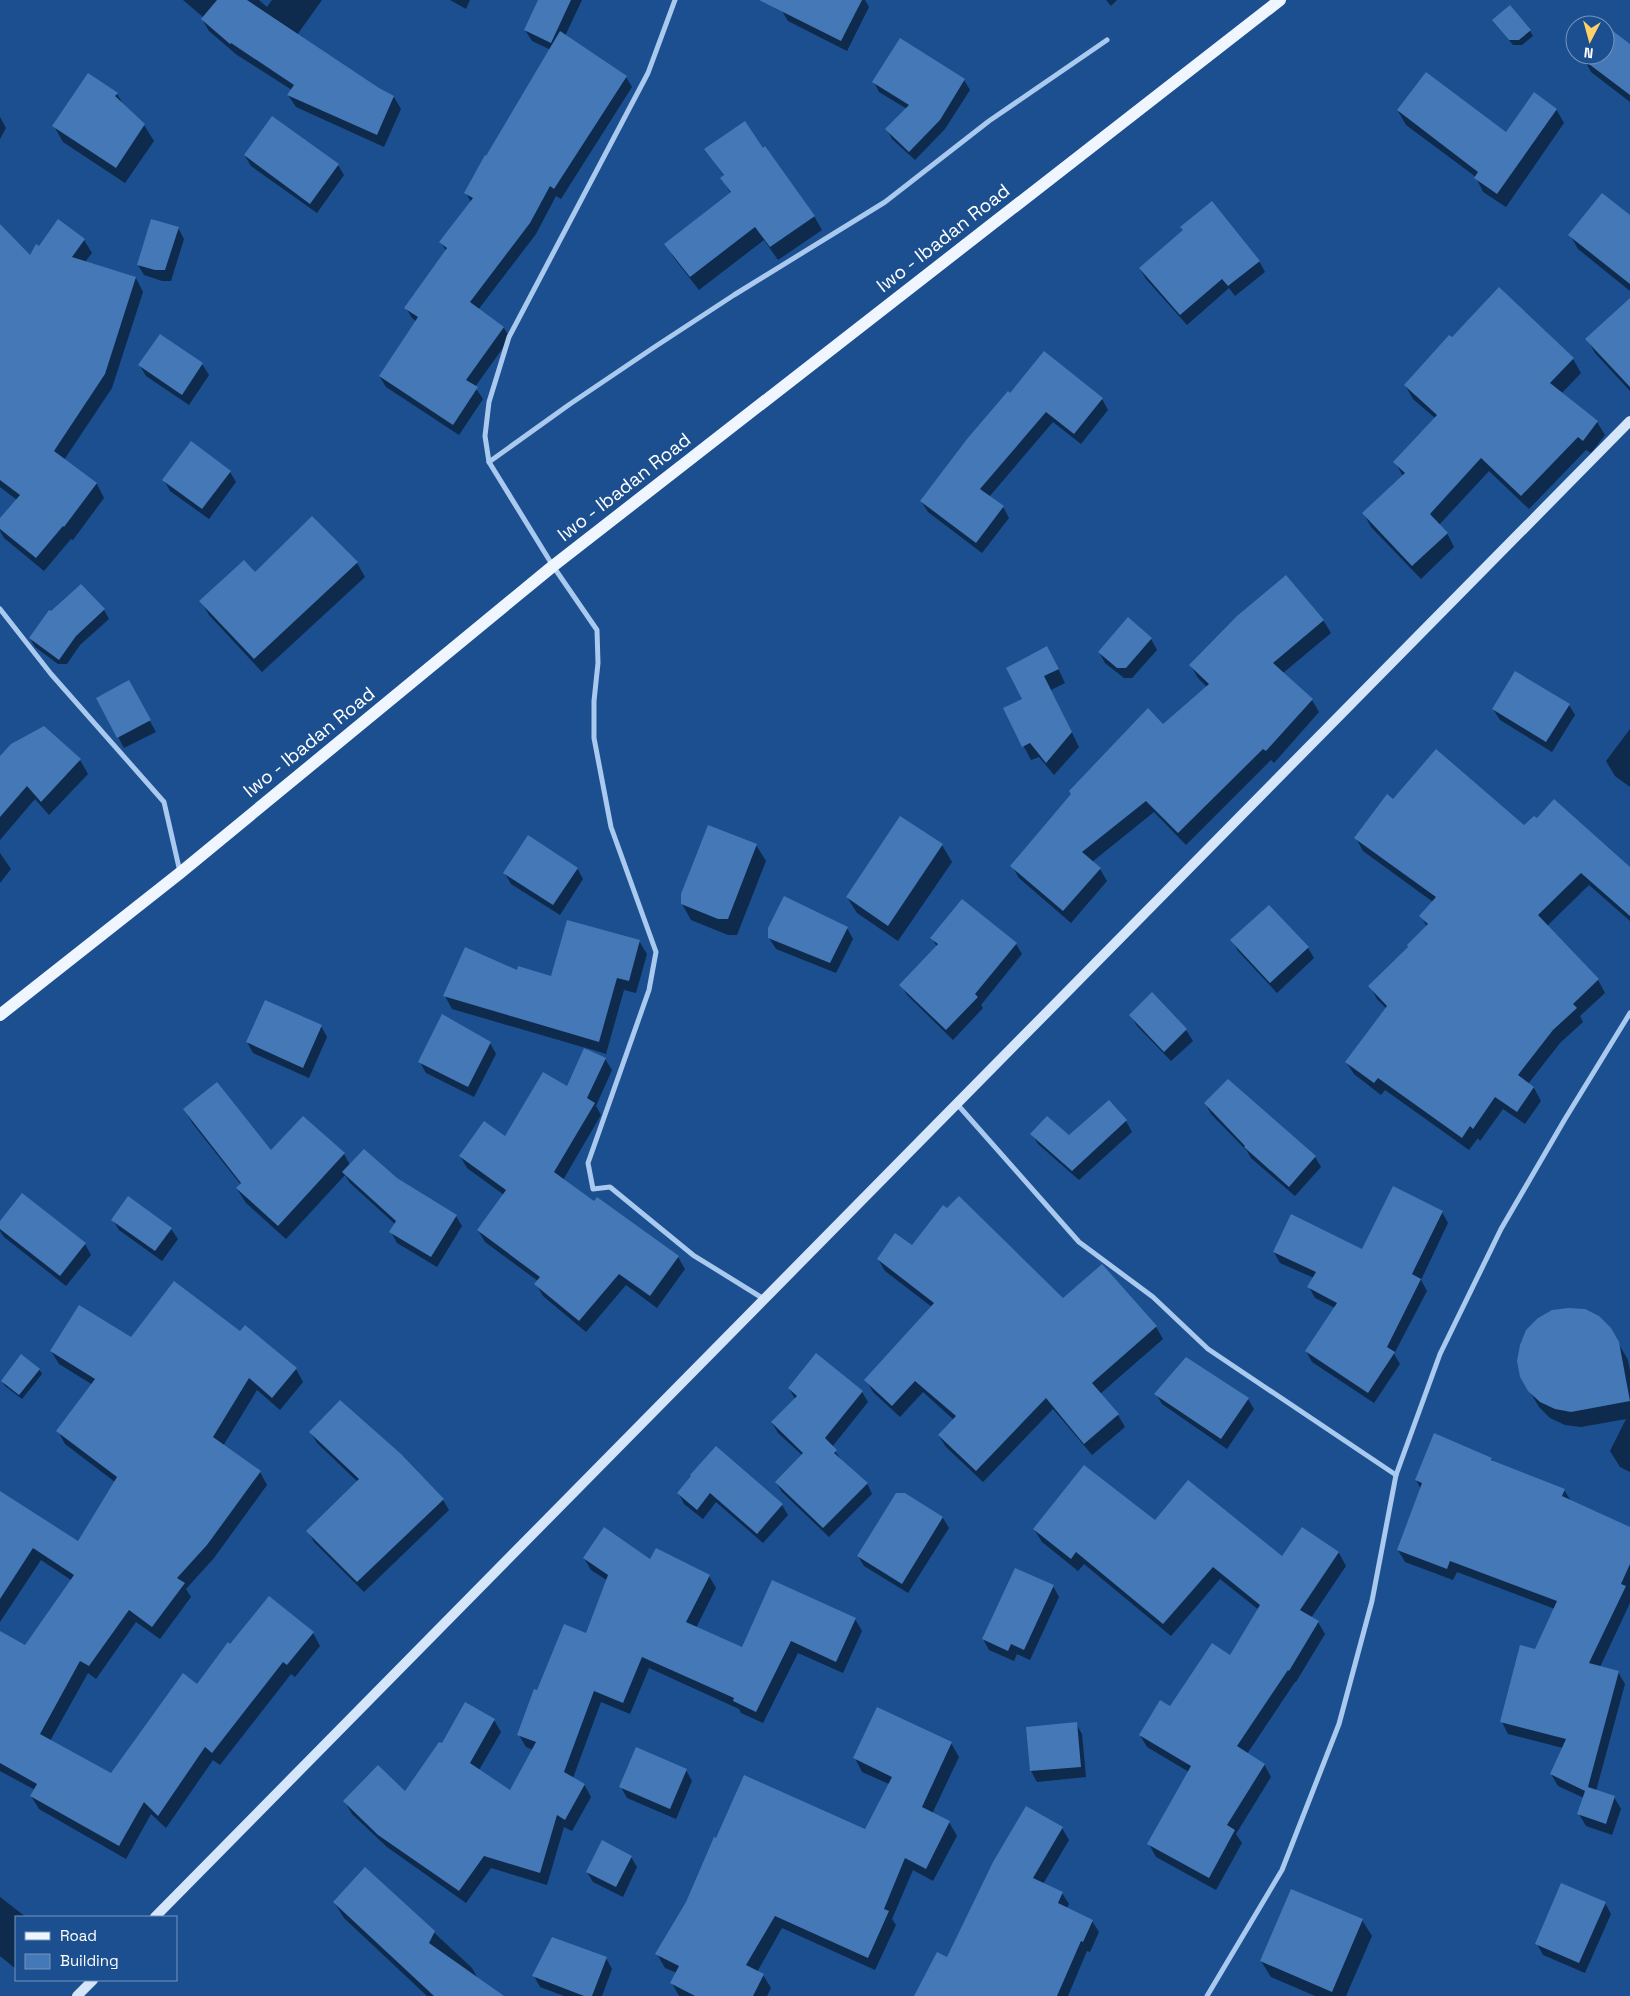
<svg xmlns="http://www.w3.org/2000/svg" width="1630" height="1996" font-family="'Space Grotesk',sans-serif">
<style>
.shadow{fill:#0007}
.building{fill:#4478b7}
.lines{fill:none;stroke-linecap:round;stroke-linejoin:round}
.street{stroke:#a9c9ee;stroke-width:5}
.secondary{stroke:#d6e6fa;stroke-width:10}
.primary{stroke:#f0f6ff;stroke-width:12}
.labels{text-anchor:middle;dominant-baseline:central;stroke-width:4.5;stroke-linejoin:round;paint-order:stroke}
.street-label{font-size:19px;fill:#fff;stroke:#1b4f8f}
</style>
<rect width="100%" height="100%" fill="#1b4f8f"/>
<g class="shadow">
<polygon points="183,0 259,0 267,7 272,0 322,0 297,35 378,90 394,97 401,109 384,147 296,107 288,95 292,90 237,55 209,31 202,19 203,17"/>
<polygon points="450,0 470,0 466,9"/>
<polygon points="540,0 582,0 565,36 626,77 632,87 561,199 556,196 536,234 478,310 504,328 510,338 475,387 483,399 459,435 386,387 380,377 417,322 412,318 406,308 446,251 441,242 471,202 466,193 551,50 532,41 525,30"/>
<polygon points="787,0 865,0 869,7 847,51 788,21 782,11"/>
<polygon points="1106,0 1117,0 1111,6"/>
<polygon points="1497,25 1530,31 1533,36 1522,45 1513,45"/>
<polygon points="1605,33 1630,46 1630,102 1591,72 1584,59 1588,55 1605,55"/>
<polygon points="900,40 964,80 970,90 945,129 915,160 892,139 887,129 907,109 879,92 874,82"/>
<polygon points="117,94 124,106 144,125 154,141 125,183 63,142 54,126"/>
<polygon points="1556,109 1564,123 1506,207 1483,192 1476,177 1406,125 1398,111 1507,134"/>
<polygon points="0,117 6,128 0,139"/>
<polygon points="706,149 763,149 814,216 822,230 778,260 764,240 699,290 674,258 666,244 731,194 722,178 724,176"/>
<polygon points="245,156 338,165 344,175 317,213 251,166"/>
<polygon points="1630,217 1630,291 1578,249 1570,235"/>
<polygon points="0,226 30,257 39,248 84,240 92,253 85,262 136,278 143,292 112,388 64,460 97,484 104,498 73,540 71,539 44,571 4,538 0,531 0,520 17,500 0,487"/>
<polygon points="178,228 184,239 171,281 162,281 144,275 138,265"/>
<polygon points="1259,261 1265,272 1235,296 1229,288 1187,325 1146,279 1140,269"/>
<polygon points="1499,289 1573,359 1581,373 1561,394 1597,422 1605,435 1591,453 1586,450 1529,509 1489,471 1439,525 1447,533 1454,547 1421,579 1371,527 1364,514 1403,476 1395,462 1435,418 1413,399 1405,385"/>
<polygon points="1630,300 1630,391 1595,353 1587,339"/>
<polygon points="160,335 202,364 209,375 189,405 146,376 140,366"/>
<polygon points="1044,353 1102,399 1108,410 1081,444 1053,422 989,497 1003,507 1009,518 982,553 928,512 921,501"/>
<polygon points="230,472 236,482 209,519 170,491 164,480"/>
<polygon points="357,563 365,577 262,672 209,615 201,601 255,574"/>
<polygon points="81,586 104,610 109,619 80,645 67,664 58,664 35,647 30,638 52,613"/>
<polygon points="1323,620 1331,633 1283,673 1312,700 1319,712 1274,763 1271,760 1186,845 1154,812 1092,862 1100,869 1107,881 1071,923 1019,878 1012,866 1207,687 1198,678 1191,666"/>
<polygon points="1151,639 1157,650 1132,678 1124,678 1105,663 1099,652"/>
<polygon points="1055,662 1065,683 1051,690 1079,747 1054,775 1039,757 1031,760 1004,709 1024,699"/>
<polygon points="128,682 156,732 124,748 97,698"/>
<polygon points="1569,705 1575,715 1552,752 1500,720 1493,709"/>
<polygon points="1630,729 1630,787 1615,776 1606,761"/>
<polygon points="0,758 80,760 88,774 49,815 35,799 0,840"/>
<polygon points="1393,801 1524,827 1630,869 1630,921 1589,885 1547,926 1598,980 1605,993 1580,1016 1583,1022 1560,1043 1528,1084 1534,1088 1541,1101 1525,1124 1503,1109 1480,1141 1478,1138 1469,1150 1385,1090 1381,1095 1354,1074 1346,1062 1387,1009 1377,999 1370,986 1410,947 1427,927 1421,916 1433,902 1363,851 1356,838"/>
<polygon points="901,818 942,845 952,862 898,941 857,913 847,897"/>
<polygon points="756,845 766,861 737,935 728,935 691,920 682,904"/>
<polygon points="0,853 11,869 0,883"/>
<polygon points="577,868 583,879 560,915 511,884 505,873"/>
<polygon points="1269,906 1308,948 1314,958 1277,993 1238,951 1232,940"/>
<polygon points="847,928 853,939 836,973 776,949 769,938"/>
<polygon points="932,938 1016,944 1022,954 981,1005 983,1008 953,1040 907,995 901,985 937,947"/>
<polygon points="639,941 647,954 636,993 624,990 606,1054 587,1048 586,1050 605,1059 612,1070 596,1106 601,1115 563,1180 594,1203 678,1257 685,1269 657,1308 626,1285 586,1332 543,1296 536,1284 538,1281 485,1242 478,1230 504,1195 467,1168 460,1156 505,1138 567,1088 586,1048 452,1009 445,996 518,972 552,978"/>
<polygon points="1152,994 1186,1030 1193,1041 1171,1061 1137,1026 1131,1015"/>
<polygon points="321,1026 327,1037 309,1078 253,1053 247,1042"/>
<polygon points="490,1043 496,1054 474,1097 426,1073 420,1062"/>
<polygon points="1205,1103 1315,1157 1321,1167 1295,1196 1251,1158 1247,1151 1211,1114"/>
<polygon points="184,1109 271,1152 344,1154 350,1165 396,1179 456,1216 462,1226 437,1267 397,1243 391,1232 395,1224 350,1183 345,1175 286,1239 246,1203 237,1189 241,1185 193,1124"/>
<polygon points="1126,1121 1132,1132 1079,1180 1038,1144 1032,1134 1069,1137"/>
<polygon points="128,1198 171,1229 178,1239 162,1261 119,1230 113,1220"/>
<polygon points="1442,1212 1448,1223 1421,1280 1427,1291 1394,1354 1400,1364 1374,1403 1312,1362 1306,1351 1335,1308 1315,1298 1309,1287 1314,1278 1280,1263 1274,1252 1363,1250"/>
<polygon points="0,1223 85,1244 91,1255 66,1286 4,1237 0,1231"/>
<polygon points="913,1247 1063,1299 1105,1268 1156,1327 1163,1339 1100,1394 1118,1415 1125,1427 1092,1455 1053,1409 983,1482 946,1447 939,1436 954,1420 923,1392 900,1417 873,1392 866,1380 932,1307 885,1271 878,1259"/>
<polygon points="1610,1329 1628,1360 1630,1371 1630,1472 1620,1467 1610,1451 1626,1419 1581,1427 1565,1425 1550,1418 1539,1407 1521,1376"/>
<polygon points="240,1333 296,1369 303,1382 280,1410 257,1390 223,1446 260,1472 267,1485 214,1558 186,1589 191,1597 160,1639 136,1622 96,1679 88,1673 50,1741 111,1775 197,1686 230,1645 313,1633 320,1646 295,1677 291,1674 220,1765 213,1760 166,1828 151,1814 126,1859 39,1809 31,1796 35,1790 0,1771 0,1632 25,1646 71,1580 41,1560 0,1622 0,1493 79,1543 115,1482 65,1444 58,1431 93,1385 59,1364 51,1351 131,1339"/>
<polygon points="816,1355 862,1392 868,1402 832,1447 842,1461 867,1483 872,1494 829,1537 782,1492 776,1482 802,1455 778,1433 772,1423 795,1399 789,1388"/>
<polygon points="39,1369 42,1374 22,1399 5,1386 2,1381"/>
<polygon points="1156,1394 1248,1399 1254,1409 1227,1449 1162,1404"/>
<polygon points="311,1433 443,1500 449,1510 364,1592 314,1542 308,1531 358,1482 317,1443"/>
<polygon points="1492,1459 1494,1463 1564,1490 1571,1501 1630,1529 1630,1603 1600,1667 1618,1672 1625,1684 1596,1791 1614,1797 1621,1809 1612,1835 1586,1826 1579,1814 1584,1798 1558,1786 1551,1774 1563,1748 1508,1734 1502,1722 1555,1609 1457,1572 1453,1580 1405,1562 1398,1550 1421,1489 1416,1480"/>
<polygon points="692,1477 782,1505 788,1515 763,1543 716,1502 703,1519 684,1504 679,1494"/>
<polygon points="905,1495 943,1518 949,1528 908,1593 864,1566 858,1556"/>
<polygon points="1155,1522 1282,1558 1302,1529 1339,1553 1346,1566 1311,1618 1318,1622 1325,1634 1296,1682 1295,1682 1247,1754 1264,1764 1271,1777 1236,1834 1242,1843 1216,1890 1156,1857 1149,1844 1189,1772 1147,1747 1140,1735 1231,1657 1259,1610 1220,1579 1171,1636 1084,1564 1078,1571 1042,1542 1034,1529"/>
<polygon points="584,1558 650,1561 709,1576 716,1588 696,1628 742,1648 855,1619 862,1631 843,1673 798,1653 763,1723 741,1713 739,1709 649,1668 630,1714 601,1702 573,1778 584,1784 591,1797 572,1831 564,1827 547,1885 491,1868 466,1903 387,1847 352,1814 345,1802 406,1792 442,1745 494,1720 501,1732 479,1770 510,1792 533,1750 526,1747 519,1735 537,1691 587,1635 608,1581 591,1570"/>
<polygon points="1053,1586 1059,1597 1030,1660 1017,1654 1014,1661 989,1650 983,1639"/>
<polygon points="1076,1724 1082,1734 1086,1777 1037,1782 1031,1771 1027,1728"/>
<polygon points="951,1743 959,1757 932,1814 949,1822 957,1836 933,1881 913,1870 892,1919 896,1925 875,1970 782,1928 757,1972 763,1975 771,1988 767,1996 679,1996 672,1983 677,1973 665,1968 657,1954 865,1830 889,1784 862,1772 855,1758"/>
<polygon points="686,1770 692,1781 676,1819 627,1798 621,1787"/>
<polygon points="1062,1828 1069,1840 1043,1884 1062,1893 1069,1904 1067,1908 1092,1921 1099,1932 1090,1952 1087,1951 1068,1996 917,1996"/>
<polygon points="631,1857 637,1867 623,1897 593,1882 587,1872"/>
<polygon points="366,1869 472,1968 481,1984 470,1996 427,1996 344,1918 334,1902"/>
<polygon points="0,1897 26,1917 16,1917 16,1969 0,1956"/>
<polygon points="1605,1903 1611,1914 1585,1973 1543,1955 1537,1944"/>
<polygon points="1362,1920 1372,1936 1346,1996 1315,1996 1271,1977 1261,1961"/>
<polygon points="606,1958 612,1969 602,1996 564,1996 540,1987 534,1976"/>
</g>
<g class="building">
<polygon points="217,0 247,0 379,88 394,96 377,135 287,95 294,85 231,43 230,44 201,19"/>
<polygon points="538,0 571,0 551,43 524,30"/>
<polygon points="759,0 862,0 841,41"/>
<polygon points="1510,5 1531,30 1519,40 1509,40 1492,20"/>
<polygon points="1605,25 1630,44 1630,95 1577,55 1605,55"/>
<polygon points="560,31 627,76 554,189 550,186 530,223 470,302 504,327 466,380 478,387 453,425 379,376 418,317 404,308 447,248 439,242 473,198 464,193 485,155 486,156"/>
<polygon points="900,38 965,79 940,120 909,152 885,129 909,105 872,82"/>
<polygon points="1426,72 1506,132 1534,92 1557,109 1497,194 1474,178 1478,172 1397,110"/>
<polygon points="88,73 118,93 115,96 145,124 116,168 52,126"/>
<polygon points="272,116 339,164 310,204 244,155"/>
<polygon points="745,121 763,148 765,146 815,216 770,247 755,227 690,277 664,244 731,192 720,178 724,175 704,149"/>
<polygon points="1602,193 1630,215 1630,284 1568,235"/>
<polygon points="1212,201 1260,261 1228,286 1222,279 1180,315 1139,268 1183,230 1180,227"/>
<polygon points="58,219 85,239 72,257 136,277 105,374 54,451 97,483 64,527 63,526 36,558 0,529 0,518 20,495 0,480 0,224 30,255 36,244 39,246"/>
<polygon points="151,219 179,227 165,270 155,270 137,265"/>
<polygon points="1499,287 1574,358 1550,383 1598,421 1583,441 1578,437 1521,496 1481,458 1430,514 1448,533 1412,566 1362,513 1405,473 1393,462 1437,415 1404,385 1449,335 1452,337"/>
<polygon points="1630,298 1630,387 1585,339"/>
<polygon points="160,334 203,363 182,395 138,365"/>
<polygon points="1044,351 1103,398 1074,434 1046,412 980,489 1004,506 976,543 920,501 967,439 1008,391 1010,393"/>
<polygon points="191,441 231,471 202,509 162,480"/>
<polygon points="312,516 358,562 254,659 199,601 244,560 255,572"/>
<polygon points="1286,575 1324,620 1273,663 1313,699 1266,751 1263,749 1178,833 1146,801 1082,852 1101,868 1063,911 1010,866 1071,794 1069,791 1148,708 1163,724 1209,684 1189,665 1237,616"/>
<polygon points="81,584 105,609 76,636 59,660 29,638 49,610 51,611"/>
<polygon points="1128,617 1152,638 1126,668 1117,668 1098,652"/>
<polygon points="1047,646 1059,669 1044,676 1072,732 1046,763 1030,743 1022,747 1003,708 1022,699 1006,668"/>
<polygon points="1515,671 1570,704 1546,742 1492,709"/>
<polygon points="129,680 151,720 117,738 96,698"/>
<polygon points="44,726 81,759 41,802 27,786 0,817 0,756 11,744"/>
<polygon points="1436,749 1524,825 1534,816 1537,818 1554,799 1630,867 1630,916 1581,873 1538,915 1599,979 1573,1004 1577,1008 1553,1030 1518,1075 1534,1087 1517,1112 1495,1097 1473,1129 1470,1126 1462,1138 1378,1078 1374,1083 1345,1062 1387,1006 1368,986 1408,947 1407,945 1428,924 1419,916 1436,897 1354,838 1387,794 1393,799"/>
<polygon points="900,816 943,844 888,926 846,897"/>
<polygon points="708,825 757,844 728,919 718,919 681,904 681,894"/>
<polygon points="528,835 578,868 553,905 503,873"/>
<polygon points="784,896 848,927 830,963 768,938 768,928"/>
<polygon points="962,899 1017,943 975,994 978,997 946,1030 899,985 938,944 930,938"/>
<polygon points="1269,905 1309,947 1270,983 1230,940"/>
<polygon points="567,920 640,940 629,981 617,978 599,1042 443,996 465,947 517,970 518,966 551,976"/>
<polygon points="1152,992 1187,1029 1164,1052 1129,1015"/>
<polygon points="265,1000 322,1025 303,1068 246,1042"/>
<polygon points="442,1014 491,1042 468,1087 418,1062"/>
<polygon points="584,1048 606,1058 587,1098 595,1103 554,1172 594,1201 597,1197 679,1256 650,1296 619,1274 579,1321 534,1284 540,1277 477,1230 506,1190 459,1156 484,1121 505,1136 543,1072 567,1086"/>
<polygon points="1228,1079 1316,1156 1289,1187 1244,1147 1245,1146 1204,1103"/>
<polygon points="217,1082 271,1150 303,1116 345,1153 278,1226 236,1188 241,1183 183,1109"/>
<polygon points="1109,1100 1127,1120 1072,1171 1030,1134 1047,1116 1069,1135"/>
<polygon points="364,1149 397,1178 457,1215 431,1257 389,1232 396,1221 342,1172"/>
<polygon points="1393,1186 1443,1211 1412,1274 1421,1279 1387,1347 1395,1352 1368,1393 1305,1351 1337,1303 1307,1287 1316,1272 1273,1252 1291,1214 1362,1249"/>
<polygon points="22,1193 86,1243 60,1276 0,1229 0,1221"/>
<polygon points="128,1196 172,1228 155,1251 111,1220"/>
<polygon points="959,1196 1063,1298 1102,1264 1157,1326 1092,1383 1119,1414 1084,1444 1046,1398 976,1471 938,1435 956,1416 915,1381 892,1406 864,1380 934,1303 877,1259 895,1233 912,1245 943,1205 947,1208"/>
<polygon points="174,1281 240,1331 245,1325 297,1368 272,1398 249,1378 213,1437 261,1471 207,1545 177,1578 185,1583 152,1627 129,1610 89,1666 80,1661 40,1734 111,1773 183,1673 197,1684 228,1642 230,1644 269,1596 314,1632 287,1665 283,1662 212,1753 205,1747 158,1816 144,1802 119,1846 30,1796 37,1784 0,1763 0,1631 25,1645 74,1575 33,1548 0,1599 0,1491 78,1541 117,1477 56,1431 95,1379 50,1351 79,1305 131,1337"/>
<polygon points="1568,1308 1585,1309 1599,1316 1611,1328 1619,1342 1630,1401 1571,1412 1555,1409 1540,1402 1528,1391 1520,1377 1517,1361 1520,1345 1526,1330 1538,1318 1552,1310"/>
<polygon points="816,1353 863,1391 825,1438 837,1450 834,1453 868,1483 823,1528 775,1482 803,1453 771,1422 797,1396 788,1388"/>
<polygon points="21,1354 40,1369 19,1395 1,1381"/>
<polygon points="1186,1357 1249,1398 1221,1439 1154,1394"/>
<polygon points="340,1400 401,1454 444,1499 357,1582 306,1531 359,1479 309,1432"/>
<polygon points="1434,1433 1492,1458 1491,1460 1565,1489 1562,1496 1630,1527 1630,1564 1621,1584 1626,1586 1589,1663 1619,1671 1588,1787 1615,1796 1606,1824 1577,1814 1585,1791 1550,1774 1566,1739 1500,1722 1520,1645 1535,1649 1557,1601 1450,1561 1447,1569 1397,1550 1422,1483 1415,1480"/>
<polygon points="716,1446 783,1504 757,1534 710,1493 697,1510 677,1493 691,1476 690,1475"/>
<polygon points="1084,1465 1155,1520 1188,1480 1282,1556 1302,1527 1339,1552 1300,1610 1319,1621 1289,1671 1288,1670 1237,1746 1265,1764 1227,1825 1235,1830 1209,1878 1147,1844 1191,1766 1139,1735 1160,1700 1170,1706 1212,1643 1230,1655 1260,1605 1213,1567 1163,1624 1076,1552 1071,1559 1033,1529"/>
<polygon points="896,1493 905,1493 943,1517 902,1584 857,1556"/>
<polygon points="604,1527 650,1559 656,1548 710,1575 686,1622 742,1647 772,1580 856,1618 836,1662 791,1641 756,1712 733,1701 734,1698 642,1657 623,1703 594,1691 564,1772 585,1784 565,1820 557,1815 540,1873 484,1856 459,1891 378,1835 343,1801 378,1765 405,1791 439,1742 442,1743 465,1702 495,1719 470,1763 510,1790 536,1742 517,1735 534,1689 537,1690 564,1624 586,1633 608,1575 583,1558"/>
<polygon points="1015,1568 1054,1585 1024,1650 1011,1644 1008,1651 982,1639"/>
<polygon points="877,1707 952,1742 922,1807 950,1821 926,1869 905,1858 884,1909 889,1911 868,1958 775,1916 746,1965 764,1974 753,1996 695,1996 670,1983 679,1966 655,1954 686,1902 714,1837 716,1838 744,1775 865,1829 892,1777 853,1758"/>
<polygon points="1077,1722 1081,1767 1030,1771 1026,1727"/>
<polygon points="636,1747 687,1769 670,1809 619,1787"/>
<polygon points="1026,1806 1063,1827 1033,1878 1063,1892 1058,1903 1093,1920 1083,1942 1081,1941 1057,1996 914,1996 937,1952 947,1957 993,1862"/>
<polygon points="602,1840 632,1856 616,1887 586,1872"/>
<polygon points="365,1867 435,1931 429,1943 504,1996 434,1996 333,1902"/>
<polygon points="1561,1883 1606,1902 1579,1963 1535,1944"/>
<polygon points="1291,1889 1363,1919 1332,1992 1260,1961"/>
<polygon points="552,1937 607,1957 592,1996 584,1996 532,1976"/>
</g>
<g class="lines">
<g class="street">
<polyline points="675,0 648,73 509,337 489,402 485,436 489,462 553,566 597,630 598,663 594,701 594,738 611,827 656,952 649,990 588,1163 593,1189 610,1187 693,1255 764,1299"/>
<polyline points="489,462 570,404 653,348 734,295 885,202 989,121 1107,40"/>
<polyline points="0,609 51,674 164,802 180,872"/>
<polyline points="957,1104 1079,1242 1153,1297 1208,1349 1396,1475"/>
<polyline points="1207,1996 1282,1870 1339,1724 1372,1601 1396,1475 1440,1354 1501,1229 1565,1119 1630,1013"/>
</g>
<g class="secondary">
<polyline points="155,1917 1630,421"/>
<polyline points="77,1996 93,1980"/>
</g>
<polyline class="primary" points="0,1015 180,873 553,566 1280,0"/>
</g>
<g class="labels">
<g class="street-label">
<text transform="translate(943 238) rotate(-38)">Iwo - Ibadan Road</text>
<text transform="translate(624 487) rotate(-38)">Iwo - Ibadan Road</text>
<text transform="translate(309 742) rotate(-39)">Iwo - Ibadan Road</text>
</g>
</g>
<rect x="15" y="1916" width="162" height="65" fill="#1b4f8f" stroke="#7695bc"/>
<rect x="25" y="1932" width="25" height="8" fill="#f0f6ff" stroke="#7695bc"/>
<text x="60" y="1941" font-size="15" fill="#ffffff">Road</text>
<rect x="25" y="1954" width="25" height="15" fill="#4478b7" stroke="#7695bc"/>
<text x="60" y="1966" font-size="15" fill="#ffffff">Building</text>
<g transform="translate(1590 40) rotate(186)"><circle r="24" fill="#1b4f8f" stroke="#7695bc"/>
<path d="M0-4L9 19L0 12L-9 19Z" fill="#ffd166"/>
<text y="-8" font-size="14" font-weight="bold" text-anchor="middle" fill="#ffffff">N</text>
</g>
</svg>
